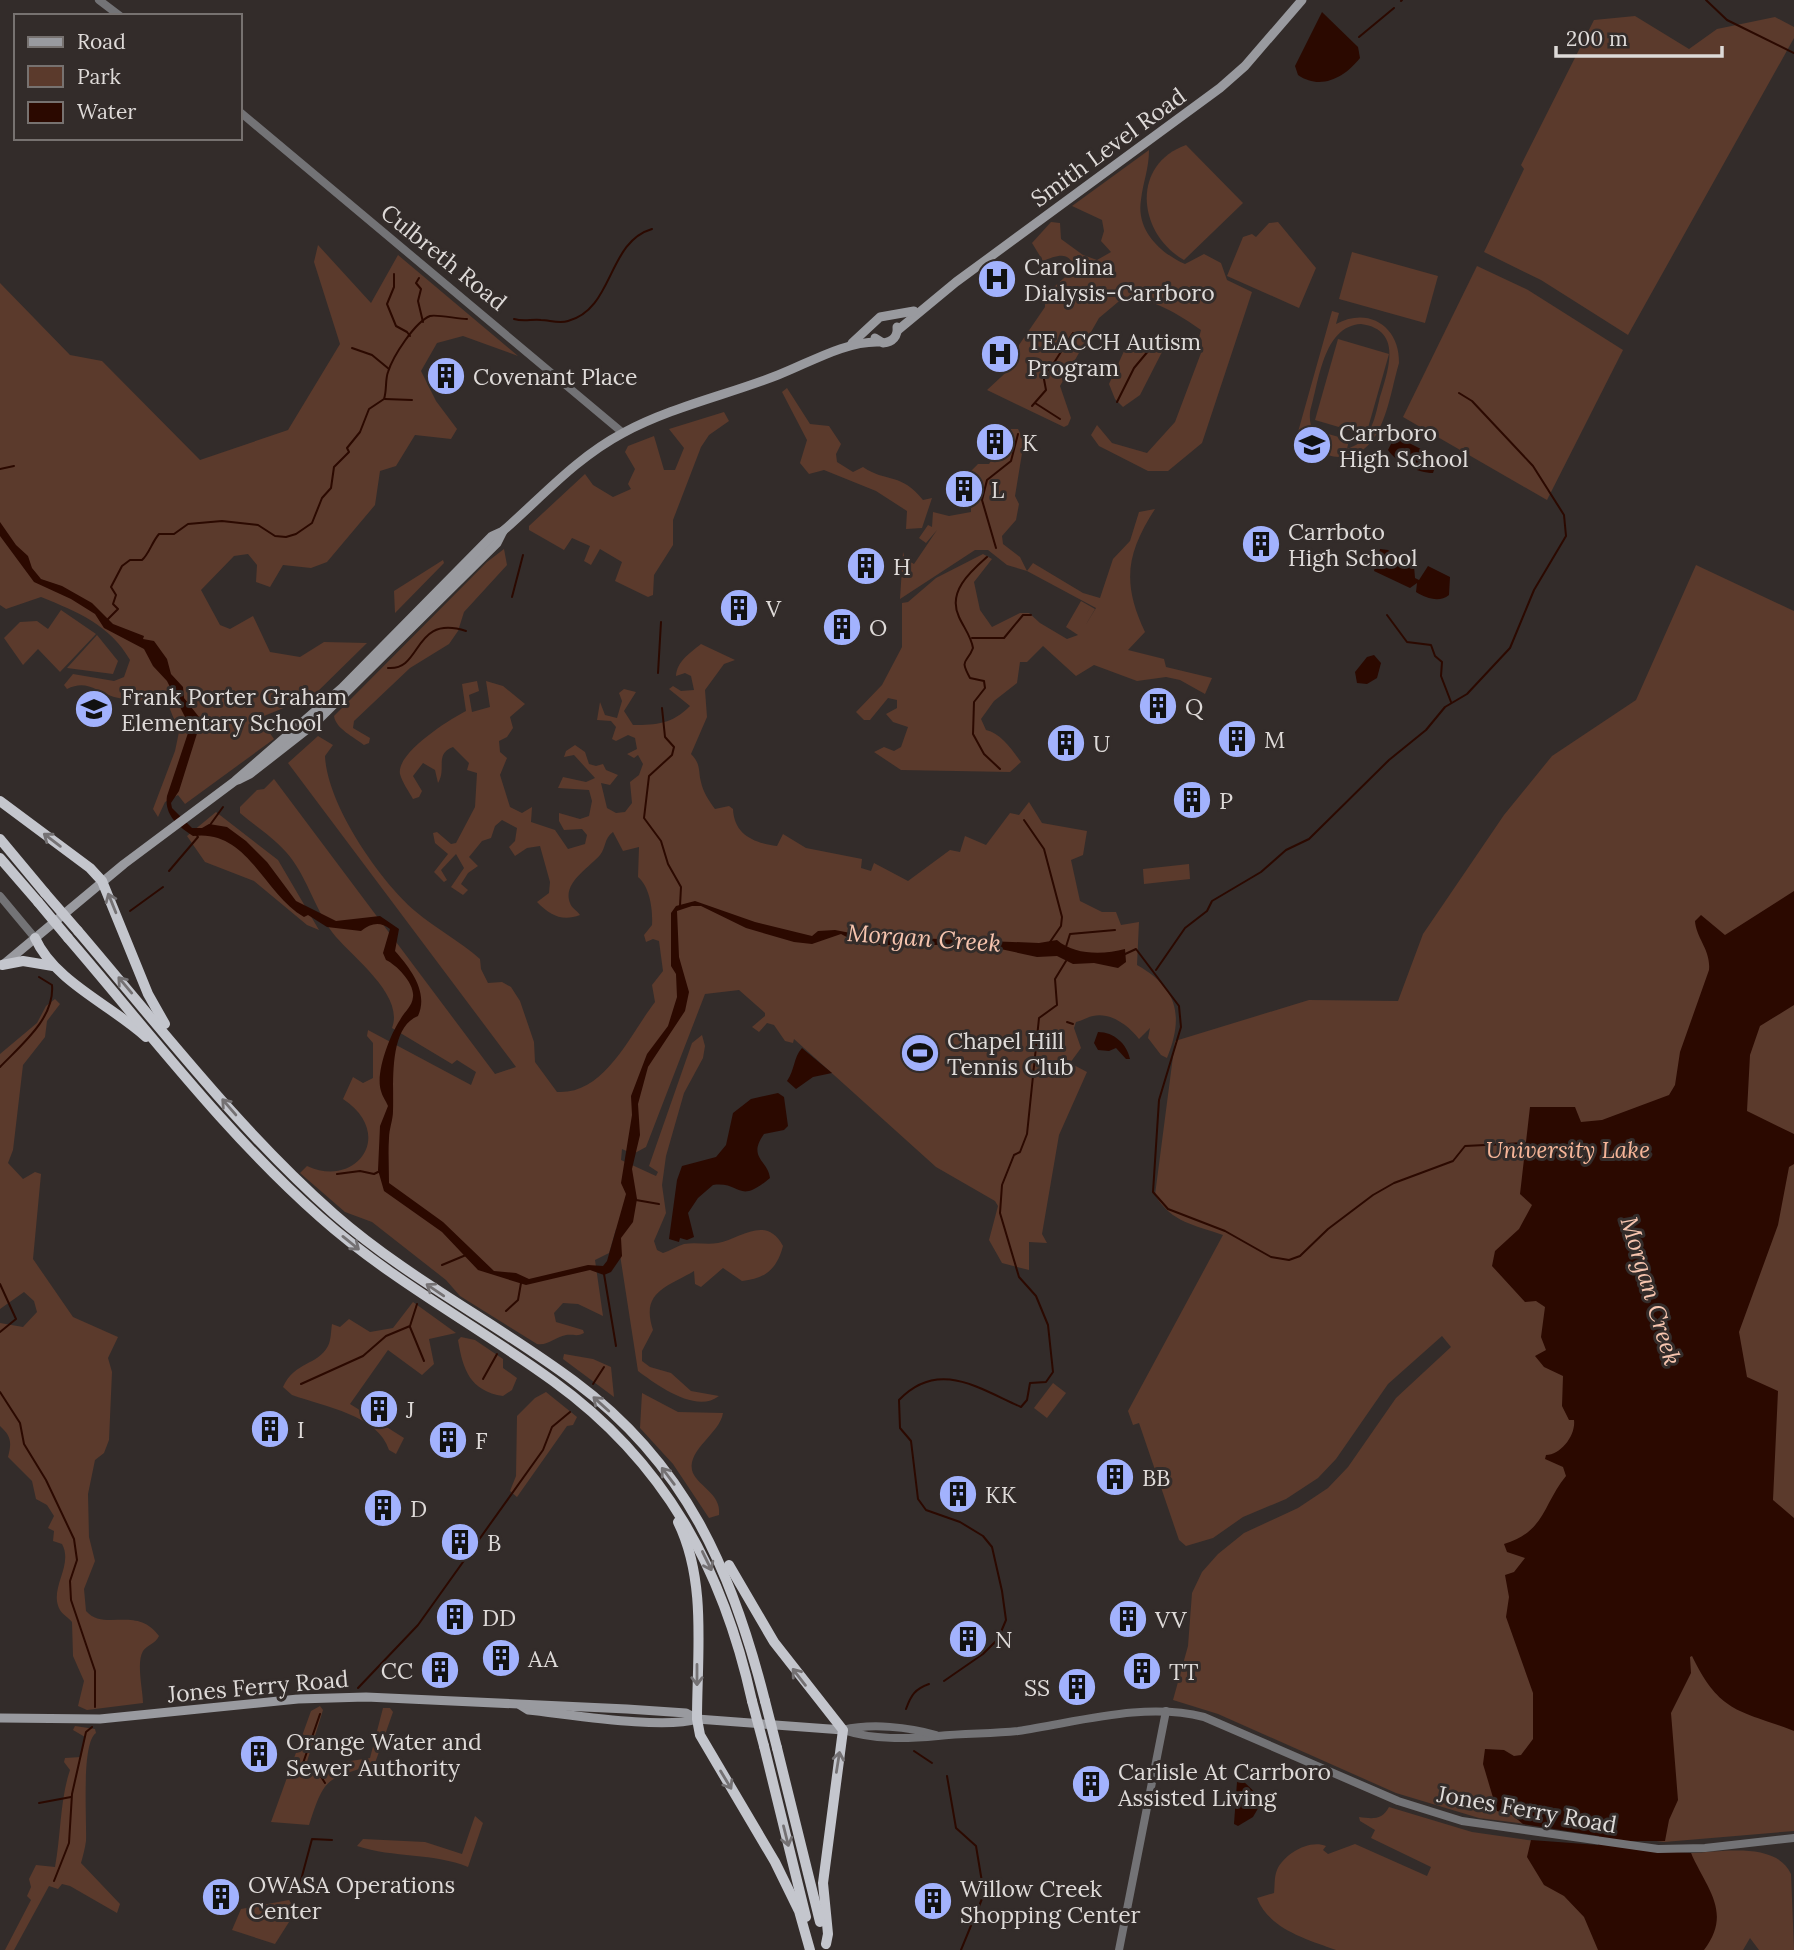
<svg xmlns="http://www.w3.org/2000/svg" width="1794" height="1950" font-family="Lora,serif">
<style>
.green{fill:#5b3a2c;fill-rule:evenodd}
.water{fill:#2b0900}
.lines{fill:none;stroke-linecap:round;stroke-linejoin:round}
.stream{stroke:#2b0900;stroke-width:2}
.tertiary{stroke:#737376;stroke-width:8}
.secondary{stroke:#999a9f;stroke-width:9}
.trunk{stroke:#c4c6cd;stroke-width:10}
.trunk-bridge{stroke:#c4c6cd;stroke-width:10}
.oneway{stroke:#747173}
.labels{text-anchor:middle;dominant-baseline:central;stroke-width:6;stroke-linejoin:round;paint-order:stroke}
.street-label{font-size:23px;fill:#dedad8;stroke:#332c2a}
.poi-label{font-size:23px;fill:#dedad8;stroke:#332c2a;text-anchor:start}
.park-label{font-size:23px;font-style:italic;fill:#f6b598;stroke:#332c2a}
.water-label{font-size:24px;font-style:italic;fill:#f7c5af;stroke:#332c2a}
</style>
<rect width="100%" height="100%" fill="#332c2a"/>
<g class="green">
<polygon points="1635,16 1689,49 1717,29 1775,17 1794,27 1794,38 1628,335 1541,280 1484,252 1524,169 1521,165 1594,20"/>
<path d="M1186,145L1243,203L1184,260C1138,234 1130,165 1186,145Z"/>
<path d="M1149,150C1149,169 1143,182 1141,200C1136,230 1160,253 1185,264L1204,254L1221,263L1227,280L1252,292L1202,443L1168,471H1148L1099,446L1091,435L1097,425L1112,443L1147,453L1175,422L1201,353L1197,345L1201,330C1178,314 1153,298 1124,297L1099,318L1060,386L1071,418L1068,425L1064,427L987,390L1014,365L1019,345L1045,307V295L1073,270C1072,250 1057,255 1043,261L1032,243L1051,222L1060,223L1061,239L1083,255L1097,260L1111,252L1101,241L1104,231L1102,220L1072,206Z"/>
<polygon points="1278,222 1316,268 1299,308 1227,276 1243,237 1252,234 1256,237 1269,223"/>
<path d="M318,245L371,303L398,255L518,356L463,336L437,343L421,371L436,401L457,429L451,439L415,435L396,466L380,471L375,505L327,562L311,568L283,565L270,587L256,582L257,565L248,554L234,556L201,590L220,625L230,629L253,616L270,652L300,657L324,642L367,643L313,696L259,718L274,739L185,804L178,795L165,802L158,817L153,809L175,751L179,732L166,699L156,697L153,704C140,702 126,700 114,697C96,691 86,679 67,689L64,685L73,674L114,681L124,677L130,660C110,625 78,612 41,597L6,609L0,605V283L70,355L102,361L200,460L288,430L340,344L314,262Z"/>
<polygon points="1352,252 1438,276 1425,323 1339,299"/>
<polygon points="1477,266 1528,290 1623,350 1547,500 1403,417"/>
<path d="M1332,311L1339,313L1336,324C1369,306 1400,327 1399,363C1389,396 1384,458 1339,457C1323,457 1313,445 1306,432H1298ZM1361,324C1405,330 1387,373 1379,401C1376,413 1373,428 1365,437C1360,444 1354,446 1347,449L1349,440L1325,433L1322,441C1312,434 1309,424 1310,412C1319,382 1323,326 1361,324Z"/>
<polygon points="1338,339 1389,354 1366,435 1315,420"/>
<polygon points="1148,340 1159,345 1162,352 1140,395 1123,407 1115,399 1109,384 1125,349"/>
<path d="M787,388L810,424L829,426L841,444L836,454L837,462L853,472L863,467C886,483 901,472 923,500L932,498L922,528L906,529L907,511L876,491L824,470L809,474L800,463L807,440L782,392Z"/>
<polygon points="724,412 729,421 709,435 701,447 673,520 673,545 654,575 653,595 648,597 615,581 622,562 600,549 591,565 584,561 590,546 572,538 564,550 529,530 529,526 585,474 593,485 613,497 631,489 628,484 635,469 625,452 628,446 654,436 664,470 675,470 684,448 669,429"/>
<path d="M1011,429H1018L1024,441L1015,496L1019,504L1016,520L1002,536L1003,544L1020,557L1027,571L1033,563L1083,593L1100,598L1113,559L1130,541L1139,512L1155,509C1126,554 1122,583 1145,632L1128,650L1164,659L1166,667L1212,678L1205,694L1180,680L1166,677L1137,681L1094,665L1076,676L1043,646L1027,662H1020L1017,683L994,701L981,719L986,730C1001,733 1012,750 1021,762L1010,772L901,770L874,752L884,747L894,751L901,747L908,727L893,722L886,714L897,708V700L888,698L870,720H864L856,712L882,685L902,647V603L908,602L936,578L983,554L992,559L974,582L980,610L992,627L1020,613H1029L1040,623L1067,639L1078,635L1066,627L1081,601L1095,609L1085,626L1096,608L1027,571L1007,565L988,550H975L900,599L903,552L905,559L914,564L937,530L926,543L919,538L928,525L932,527L933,512L949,516L971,512V471L978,464H989Z"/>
<path d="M504,549L507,565L464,612L458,631L449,644L410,668L354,721L353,728L370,738L369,743L364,745C354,737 336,729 334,716L487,562Z"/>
<polygon points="443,560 444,563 395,613 394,591"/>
<path d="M1696,565L1794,611V1831L1664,1842L1479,1818L1396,1793L1218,1714L1173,1700L1188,1646L1192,1593L1202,1572L1218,1554L1244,1533L1298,1508L1328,1488L1348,1467L1396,1398L1451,1347L1442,1336L1388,1384L1336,1459L1318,1478L1286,1499L1243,1517L1213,1538L1186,1546L1179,1540L1139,1423L1133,1425L1128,1411L1223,1235C1195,1225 1172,1223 1155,1195L1175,1041L1309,1000L1398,1001L1423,934L1504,815L1552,756L1636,700Z"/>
<polygon points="61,610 96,634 60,672 38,649 23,665 4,638 20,622 37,621 48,629"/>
<polygon points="97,635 118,661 113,674 67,668"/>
<path d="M701,644L735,660L724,664L705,690L707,717L691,754C701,764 698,770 701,782C703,792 709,801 715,809L729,806L733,809C734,834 753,843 777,846L783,834L806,848L862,859L861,868L871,871L874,863L908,881L950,850L960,852L965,836L986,845L1010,813L1019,815L1029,802L1042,823L1087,831L1083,855L1071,860L1080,901L1102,912H1116L1121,925L1139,922L1137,965C1178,988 1184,1016 1167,1058L1161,1055L1148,1038L1150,1028L1139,1039C1129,1026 1111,1012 1093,1016C1087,1017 1082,1021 1076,1022L1074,1028L1081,1048L1070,1063L1087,1072L1059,1135L1042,1234L1047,1243L1029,1242V1270L1002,1263L989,1240L998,1206L995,1201L936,1167L794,1039L793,1043L785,1041L774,1025L767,1023L759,1032L752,1027L765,1016V1013L739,990L705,994L646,1147L633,1154L622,1149L621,1160L656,1176L658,1172L649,1166L692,1043L702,1035L705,1046L703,1058L684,1093L666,1156L662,1185L666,1213L654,1241L657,1250L663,1253C670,1251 677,1246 684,1244C696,1242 707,1245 718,1243C740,1239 766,1214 783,1246C777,1269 765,1279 742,1281L723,1268L701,1287L695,1284L694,1271C668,1287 640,1291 653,1330L642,1351V1361L650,1367L671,1373L691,1391L719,1396C696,1414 657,1385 638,1371L616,1229L609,1253L595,1260L603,1316L578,1304L563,1303L554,1313L556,1322L583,1330L584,1333C577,1337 574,1334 566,1335C555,1337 548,1346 537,1344L460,1296L446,1280L372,1222L345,1212L300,1173L307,1166C357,1189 396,1134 343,1099L353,1077L363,1083L373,1078V1043L367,1036L368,1030L471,1085L476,1072L457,1060L452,1064L392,1028C405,994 350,956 332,932C314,907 306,874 286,852C273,837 255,826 240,813V807L257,790L264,789L274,779L495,1074L516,1067L288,763L318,736L333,745L325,756C327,804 379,880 415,911C436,929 460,941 480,959L481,969L488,983L502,982L511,987L520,1001L534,1042L535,1062L557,1092C605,1095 630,1034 655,1002L652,985L663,971L659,941L653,939L646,942L644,935L652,925C653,910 650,887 638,877L639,847L623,851L613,832C604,838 606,848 600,855C589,868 562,883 570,903C572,909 576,909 580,915C562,922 550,915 537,902L549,893L550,882L540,846L527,848L515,856L509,847L515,841L517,828L502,820L495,826L491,838L482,841L469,857L478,866L468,873L461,884L468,890L463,895L451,887L464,868L456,854L441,870L447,880L444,882L434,872L448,854L435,843L433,833L437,832L451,844L456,843L475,807L477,773L467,770L469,763L453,747C434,754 447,769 438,783L435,770L423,763L413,776L422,791L419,797L413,799C409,792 402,782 400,774C396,753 450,719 466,711L462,684L477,681L479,691L469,695L472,712L490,707L486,681L503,686L525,704L510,717L513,728L507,737L499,741L500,752L507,758L500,775L510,807L522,813L532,807L531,822L555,830L568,849L585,844L587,835L582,829L564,830L559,821V813L580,819L589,816L592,801L589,790L558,788L563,777L586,782L595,778L574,755L564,757L566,751L575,745L585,752L589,764L596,766L603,764L606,770L618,775L610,785L601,783L607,808L616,813L625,812L632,803L630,782L639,775L643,764L638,755L634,758L627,754L637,749L635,738L628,735L616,741L612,739L616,727L611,721L597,720L600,702L605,715L617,718L622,701L619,693L624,689L636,692L624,711L633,725C657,725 672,724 690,706L669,689L673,686L681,691L694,690L691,676L685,673L676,676C677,661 690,653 701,644Z"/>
<polygon points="216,812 278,860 319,930 307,925 254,881 205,862 187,836"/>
<polygon points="1189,864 1190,879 1144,884 1143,869"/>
<path d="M55,999L60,1004L47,1021L45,1037L23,1065L13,1150L8,1163L23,1179L35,1172L41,1174L33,1259L73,1317L118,1337L108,1358L112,1372L109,1440L104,1453L95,1460L88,1494L89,1537L95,1561L84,1589L86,1611C104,1632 137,1605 159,1636C155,1644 147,1645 143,1651C136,1663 143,1690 143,1703L87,1710L78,1706L84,1681L73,1656L72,1622C69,1618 62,1614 60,1610C48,1589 74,1566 62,1544L53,1541L54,1531L48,1528L54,1516L47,1505L36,1499L32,1481L8,1457C12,1442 11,1436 0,1426V1323L23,1327L37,1312L34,1301L24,1292L0,1309V1054L37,1023L46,1006Z"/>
<path d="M413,1302L456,1333L429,1339L434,1364L422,1375L388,1350L350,1404L404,1438L396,1454L389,1450C378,1415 325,1407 292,1395L283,1387C295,1361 317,1366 328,1346C331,1341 331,1330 332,1324L340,1327L349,1319L370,1332L393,1328Z"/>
<path d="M461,1337L475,1340L503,1359V1368L517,1378L512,1390L503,1396C470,1391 463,1370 458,1340Z"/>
<polygon points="564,1354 593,1359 611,1367 614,1397 563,1359"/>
<polygon points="1053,1383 1066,1393 1047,1418 1034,1408"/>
<polygon points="546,1392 577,1417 573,1425 567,1426 517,1497 510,1491 516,1476 517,1416 535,1398"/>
<path d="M642,1393L678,1412L723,1413C720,1433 688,1449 692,1470C695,1485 722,1493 719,1515L709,1518L673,1464L640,1428Z"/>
<path d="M320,1706L323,1710L305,1768L370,1758L383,1708H390L393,1712L375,1763C326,1782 326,1773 309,1825L271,1822L311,1711Z"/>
<path d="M75,1726L95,1729L96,1733C81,1743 87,1820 86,1841C85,1848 83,1856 81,1863L120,1904L117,1913L70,1886L62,1884L58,1889L49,1886L14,1950H5L31,1900L27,1896L31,1887L29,1879L36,1865L55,1867C61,1835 60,1799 70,1770L64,1762L65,1758L81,1757L85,1737L73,1730Z"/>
<path d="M1389,1807L1472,1832L1648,1857H1692L1691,1853C1722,1852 1776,1841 1791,1874L1794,1950H1759L1750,1938L1743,1950H1336C1306,1939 1269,1929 1257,1898L1274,1893C1275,1885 1274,1877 1277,1870C1284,1854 1309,1839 1326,1846L1323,1850L1328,1854L1355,1844L1427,1876L1431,1867L1371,1838L1375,1830L1360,1821L1359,1817C1373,1819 1382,1820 1389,1807Z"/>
<path d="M475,1816L483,1823L468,1867C435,1853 393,1858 357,1846L363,1839L425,1842L462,1854Z"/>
<polygon points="289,1900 296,1911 275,1944 232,1930 241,1909"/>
</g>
<g class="water">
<path d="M1322,12L1358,47L1360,58C1345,77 1321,91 1298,75L1295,66Z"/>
<path d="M1395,436L1433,455L1437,461L1433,473C1418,473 1397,463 1388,450Z"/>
<path d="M0,522L16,545L28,556L32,568L41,579L62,586L92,603L113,624L144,636L143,639L154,641L167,659L171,674L183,687L184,698L199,717L200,724L179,791L171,803L172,808L192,828H202L209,824L227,827L246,841L267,862L296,901L336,921L380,916L399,929L395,951C410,968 429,992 418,1016C388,1028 394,1084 393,1111C393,1120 389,1129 389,1138C388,1153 389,1168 389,1183L443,1222L494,1271L516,1273L529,1279L588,1265L603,1266L607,1261L626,1194L621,1183L632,1115L631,1096L647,1054L668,1026L677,997L676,974L671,966V913L676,906L695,901L755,922L812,936L818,931L835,930L866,936L1039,943L1057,940C1074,955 1103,955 1125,949L1126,962L1118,968L1094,963L1073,964L1057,956L1037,957L982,945H878L858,943L841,934L812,944L794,942L746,928L701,906H692L677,911L679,957L689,992L685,1011L648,1067L638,1104L640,1135L632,1169L637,1199L633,1222L621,1238L622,1256L611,1272L604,1275L590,1270L526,1285L478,1270L442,1232L384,1191L378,1170L380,1126L388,1106C386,1101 382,1096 381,1091C375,1073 390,1035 400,1020C404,1012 412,1007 413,997C415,984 397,965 386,960L383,953L390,929C380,921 371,923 361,931L327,927L308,915L304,917C263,893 248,829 193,836C178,826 164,815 167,796L190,727L167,681L153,666L144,649L104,628L95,614L71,599L34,582L0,536Z"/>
<path d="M1380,549L1388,550L1414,566L1415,578L1419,580L1428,566L1450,577L1449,595C1439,603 1426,598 1416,592L1417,583L1410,588L1374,571Z"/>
<polygon points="1374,655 1381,663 1377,678 1367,684 1357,683 1355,672 1367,657"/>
<path d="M1794,891V1005L1760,1026L1750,1055L1747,1111L1794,1134V1164L1789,1167L1778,1225L1739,1332L1747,1377L1778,1391L1773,1500L1794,1518V1731C1740,1710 1720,1714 1692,1656L1690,1657L1691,1673L1671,1713L1678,1800L1669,1820L1665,1841H1631L1632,1849L1691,1853C1706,1888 1733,1912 1704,1950H1598L1584,1917L1564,1896L1544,1885L1527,1857L1531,1840L1598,1845L1599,1836L1523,1824L1512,1815L1497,1811L1483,1764L1485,1749L1504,1750L1514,1756L1521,1755L1533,1739V1693L1506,1617L1509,1597L1505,1575L1514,1572L1525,1558L1507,1552L1504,1544C1545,1532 1543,1504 1566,1476L1563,1467L1545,1459L1546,1455C1561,1455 1576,1435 1574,1420H1569L1562,1406L1563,1376L1544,1367L1535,1356L1546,1350L1541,1337L1545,1307L1536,1301L1525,1302L1492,1266L1495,1251L1519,1229L1532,1205L1520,1194L1530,1107H1575L1581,1122L1602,1120L1669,1095L1675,1085L1680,1052L1709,970C1711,950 1696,938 1695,921L1701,915L1725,935Z"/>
<path d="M1098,1032C1114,1032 1127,1044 1130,1059H1126L1116,1048L1109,1051L1098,1050L1094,1043Z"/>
<path d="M802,1048L832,1073L813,1077L796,1089L787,1081C795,1070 793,1058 802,1048Z"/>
<path d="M778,1093L784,1097L788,1126L784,1130L764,1134C747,1158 768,1160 770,1178C737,1206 742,1181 713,1185L698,1198L688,1213L694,1237L687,1240L680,1238L679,1242L669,1239L677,1180L682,1166L716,1157L726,1145L733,1113L751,1099Z"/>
<polygon points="1241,1779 1263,1800 1253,1817 1238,1826 1234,1824 1237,1782"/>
</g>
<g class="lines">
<g class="stream">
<polyline points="1706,0 1727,20 1794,53"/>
<polyline points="1401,1 1402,0"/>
<polyline points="1359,37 1394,8"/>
<polyline points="394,274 394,287 387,304 396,326 407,332 410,336"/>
<polyline points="419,278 416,283 421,289 418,301 423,322"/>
<path d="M514,319C524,322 531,319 541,320C549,320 559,324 568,321C614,309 607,242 652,229"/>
<polyline points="352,348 372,355 389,369"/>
<polyline points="385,399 412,400"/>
<polyline points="1117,402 1134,368 1154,344"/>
<polyline points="1035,403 1060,419"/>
<polyline points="1032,406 1046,390 1043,374 1050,369 1073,333"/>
<polyline points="0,469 14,466"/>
<polyline points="996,548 982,500 987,480 1011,461 1018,434"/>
<path d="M987,557C970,572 947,592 959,617C964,628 971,636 973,648C967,664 959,658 970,678L984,681L985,688L974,702L973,734L984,754L1000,769"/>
<polyline points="512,597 523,555"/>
<polyline points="1387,615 1407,642 1431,645 1435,656 1442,662 1441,676 1451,702"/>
<path d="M107,620L118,609L113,604L116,595L111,587L122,566L130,560H142C149,554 152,542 159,534H174L188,524L222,521L258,525L275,536L286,537L296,534L312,523L322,498L331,488L334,467L349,452L347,448L360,432L369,409L384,399C387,390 385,380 388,372C393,356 415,322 430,316C436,314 458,319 467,319"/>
<polyline points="972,638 1004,638 1023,615 1031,615"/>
<path d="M388,668C423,671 412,614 466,631"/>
<polyline points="658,673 661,622"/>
<polyline points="662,708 665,737 674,747 672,755 649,776 644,818 661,841 668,864 681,887 680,906"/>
<polyline points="1024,820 1044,849 1062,917 1061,926 1050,942"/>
<polyline points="210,825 223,807"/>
<polyline points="169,871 198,837 196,834"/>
<polyline points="130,911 163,887"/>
<polyline points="1065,950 1070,934 1115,930"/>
<polyline points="1123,955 1136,949 1179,1006 1181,1027 1159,1100 1153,1192 1168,1209 1225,1231 1271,1257 1289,1260 1300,1256 1328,1229 1373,1195 1394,1183 1453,1161 1465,1146 1525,1143"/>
<polyline points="1156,970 1185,928 1207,911 1212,901 1261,872 1286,850 1309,839 1389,760 1426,730 1445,707 1467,694 1510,648 1534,590 1566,536 1564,515 1533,466 1472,401 1459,393"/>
<polyline points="1067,1022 1073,1024"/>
<path d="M0,1067C21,1045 55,1018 52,985L39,977"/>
<polyline points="337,1174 360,1171 374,1174 380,1171"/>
<polyline points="636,1200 659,1204"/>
<polyline points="442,1265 466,1255"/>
<polyline points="604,1274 616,1346"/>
<polyline points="0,1284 16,1319 0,1332"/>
<polyline points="506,1311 518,1300 521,1283"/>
<polyline points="410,1327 424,1361"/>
<polyline points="483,1379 497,1354"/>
<polyline points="301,1384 363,1356 386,1336 410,1326 417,1304"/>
<polyline points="593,1384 604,1367"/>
<polyline points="0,1392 20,1423 24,1444 46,1480 74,1539 77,1560 70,1581 71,1600 95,1671 95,1707"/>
<path d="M944,1681L983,1654L998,1639L1006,1620L1002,1591L992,1547L983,1536L960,1522L926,1510L918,1499L911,1441L900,1428L899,1400C938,1359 978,1388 1021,1407L1027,1400L1030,1383L1046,1382L1053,1372L1048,1325L1036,1296L1019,1277L1000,1213L1002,1185L1014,1155L1020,1152L1027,1134L1039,1018L1057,1005L1055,979L1066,961"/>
<polyline points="358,1688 418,1625 543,1450 552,1427 570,1412"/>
<path d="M906,1709C911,1695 915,1689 929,1684"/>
<polyline points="320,1714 301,1769 302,1772 320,1775 325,1783"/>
<polyline points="914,1751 932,1763"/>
<polyline points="947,1776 956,1828 976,1846 984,1894 961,1950"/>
<polyline points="39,1803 71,1797"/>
<polyline points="54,1881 69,1843 72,1794 86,1732 92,1727"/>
<polyline points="298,1891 312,1839 332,1840"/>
</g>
<g class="tertiary">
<polyline points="99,0 120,16"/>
<polyline points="240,112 623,433"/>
<polyline points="0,896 35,938"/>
<path d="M843,1730C874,1740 906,1739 938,1736C965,1733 991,1734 1018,1731C1079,1722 1143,1702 1204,1717L1398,1801L1462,1821L1658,1849L1705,1848L1794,1838"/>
<path d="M843,1730C871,1723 909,1727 936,1735"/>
<polyline points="1119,1950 1166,1711"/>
</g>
<g class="secondary">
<polyline points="898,330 956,282 1220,88 1245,66 1302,0"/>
<path d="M875,338L883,343C893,342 898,336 897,327"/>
<polyline points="852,343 880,317 914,311"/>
<polyline points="238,780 250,774 314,724 497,543 503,531"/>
<path d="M4,964L124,864L235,781L342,688L492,536L503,531C543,496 576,458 623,433C671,407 727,395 778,375C809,363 845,341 879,342"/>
<path d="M520,1705L528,1710C568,1714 663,1730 697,1719L843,1730"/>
<polyline points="0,1718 100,1719 298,1699 366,1697 627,1709 686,1713 697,1719"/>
</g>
<g class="trunk">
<polyline points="0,801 90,868 102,881 148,994 165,1024"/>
<polyline points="0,839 45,893"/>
<polyline points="0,858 38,902"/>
<path d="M78,931C160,1027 239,1130 334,1214C408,1279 495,1322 574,1381C686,1464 732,1570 765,1701"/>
<path d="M35,938C55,982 111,1005 146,1037"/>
<path d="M68,938C149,1032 226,1134 320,1217C392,1281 476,1325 553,1381C665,1462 723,1569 752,1701"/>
<polyline points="2,965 23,961 53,966"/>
<path d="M678,1522C707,1581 697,1654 697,1719L700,1735L775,1862L799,1911L810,1950"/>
<polyline points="729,1565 774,1642 843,1730 823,1883 828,1934 826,1944"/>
<polyline points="764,1746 806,1917"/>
<polyline points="777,1748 820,1922"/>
</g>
<g class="trunk-bridge">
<polyline points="45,893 78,931"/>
<polyline points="38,902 68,938"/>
<polyline points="752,1701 764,1746"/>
<polyline points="765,1701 777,1748"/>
</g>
</g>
<defs><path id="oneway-shaft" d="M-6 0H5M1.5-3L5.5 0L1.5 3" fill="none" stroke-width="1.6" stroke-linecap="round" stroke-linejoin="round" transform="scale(1.75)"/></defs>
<g class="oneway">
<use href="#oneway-shaft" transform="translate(52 840) rotate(-143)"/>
<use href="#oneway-shaft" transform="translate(112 903) rotate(-112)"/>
<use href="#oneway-shaft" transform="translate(125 985) rotate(-130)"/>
<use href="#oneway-shaft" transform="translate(229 1107) rotate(-131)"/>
<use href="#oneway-shaft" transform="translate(351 1243) rotate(39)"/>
<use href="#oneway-shaft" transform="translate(435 1290) rotate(-146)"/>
<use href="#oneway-shaft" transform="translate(601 1404) rotate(-138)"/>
<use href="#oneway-shaft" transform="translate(668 1476) rotate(-127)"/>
<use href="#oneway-shaft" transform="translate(707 1561) rotate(64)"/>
<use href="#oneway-shaft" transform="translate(697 1675) rotate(90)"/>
<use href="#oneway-shaft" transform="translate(799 1677) rotate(-128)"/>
<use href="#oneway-shaft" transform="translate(838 1762) rotate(-81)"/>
<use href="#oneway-shaft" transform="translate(726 1780) rotate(59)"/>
<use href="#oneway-shaft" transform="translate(786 1836) rotate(76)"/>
</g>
<defs>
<g id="hospital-disc" transform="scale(2.0125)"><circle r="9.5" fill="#a2b2fd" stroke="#332c2a"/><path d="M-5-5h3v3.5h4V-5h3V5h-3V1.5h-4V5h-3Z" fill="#111"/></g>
<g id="building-disc" transform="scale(2.0125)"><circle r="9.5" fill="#a2b2fd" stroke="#332c2a"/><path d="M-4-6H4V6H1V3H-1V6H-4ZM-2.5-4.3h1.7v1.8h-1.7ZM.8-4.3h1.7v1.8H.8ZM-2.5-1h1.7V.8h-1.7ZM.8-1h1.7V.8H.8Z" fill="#111"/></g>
<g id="school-disc" transform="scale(2.0125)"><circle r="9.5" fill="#a2b2fd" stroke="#332c2a"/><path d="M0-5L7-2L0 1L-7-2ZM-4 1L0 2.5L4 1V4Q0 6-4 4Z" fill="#111"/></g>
<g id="stadium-disc" transform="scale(2.0125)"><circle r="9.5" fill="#a2b2fd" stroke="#332c2a"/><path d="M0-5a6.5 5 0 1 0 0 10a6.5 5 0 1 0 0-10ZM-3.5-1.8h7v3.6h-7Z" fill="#111"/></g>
</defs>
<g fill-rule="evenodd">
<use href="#hospital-disc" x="997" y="279"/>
<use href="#hospital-disc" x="1000" y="354"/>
<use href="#building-disc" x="446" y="376"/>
<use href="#building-disc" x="995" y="442"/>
<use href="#school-disc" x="1312" y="445"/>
<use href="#building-disc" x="964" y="489"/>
<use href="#building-disc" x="1261" y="544"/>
<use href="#building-disc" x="866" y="566"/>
<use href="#building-disc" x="739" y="608"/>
<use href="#building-disc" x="842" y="627"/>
<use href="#building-disc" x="1158" y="706"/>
<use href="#school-disc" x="94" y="709"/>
<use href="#building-disc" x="1237" y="739"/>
<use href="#building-disc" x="1066" y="743"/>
<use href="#building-disc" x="1192" y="800"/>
<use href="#stadium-disc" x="920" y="1053"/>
<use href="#building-disc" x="379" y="1409"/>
<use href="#building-disc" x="270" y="1429"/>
<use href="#building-disc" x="448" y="1440"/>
<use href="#building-disc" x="1115" y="1477"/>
<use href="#building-disc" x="958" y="1494"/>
<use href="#building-disc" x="383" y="1508"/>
<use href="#building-disc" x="460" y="1542"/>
<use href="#building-disc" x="455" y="1617"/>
<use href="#building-disc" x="1128" y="1619"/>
<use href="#building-disc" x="968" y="1639"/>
<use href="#building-disc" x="501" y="1658"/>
<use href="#building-disc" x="440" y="1670"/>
<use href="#building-disc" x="1142" y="1671"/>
<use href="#building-disc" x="1077" y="1687"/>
<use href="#building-disc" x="259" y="1754"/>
<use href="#building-disc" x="1091" y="1784"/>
<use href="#building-disc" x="221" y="1897"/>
<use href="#building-disc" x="933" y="1901"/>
</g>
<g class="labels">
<g class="street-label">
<text transform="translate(1108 147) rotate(-36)">Smith Level Road</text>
<text transform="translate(444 257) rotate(39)">Culbreth Road</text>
<text transform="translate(258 1686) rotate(-5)">Jones Ferry Road</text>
<text transform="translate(1527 1809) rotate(10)">Jones Ferry Road</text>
</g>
<g class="poi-label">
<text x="1024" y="266">Carolina<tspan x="1024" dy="26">Dialysis-Carrboro</tspan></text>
<text x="1027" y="341">TEACCH Autism<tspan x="1027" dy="26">Program</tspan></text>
<text x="473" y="376">Covenant Place</text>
<text x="1339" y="432">Carrboro<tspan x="1339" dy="26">High School</tspan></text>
<text x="1022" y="442">K</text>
<text x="991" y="489">L</text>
<text x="1288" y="531">Carrboto<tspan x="1288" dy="26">High School</tspan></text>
<text x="893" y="566">H</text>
<text x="766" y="608">V</text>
<text x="869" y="627">O</text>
<text x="121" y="696">Frank Porter Graham<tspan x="121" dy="26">Elementary School</tspan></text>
<text x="1185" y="706">Q</text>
<text x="1264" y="739">M</text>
<text x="1093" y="743">U</text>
<text x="1219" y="800">P</text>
<text x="947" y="1040">Chapel Hill<tspan x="947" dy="26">Tennis Club</tspan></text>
<text x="406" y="1409">J</text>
<text x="297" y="1429">I</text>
<text x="475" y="1440">F</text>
<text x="1142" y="1477">BB</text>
<text x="985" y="1494">KK</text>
<text x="410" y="1508">D</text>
<text x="487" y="1542">B</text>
<text x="482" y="1617">DD</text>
<text x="1155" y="1619">VV</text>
<text x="995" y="1639">N</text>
<text x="528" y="1658">AA</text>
<text x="413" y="1670" text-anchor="end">CC</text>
<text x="1169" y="1671">TT</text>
<text x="1050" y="1687" text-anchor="end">SS</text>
<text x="286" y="1741">Orange Water and<tspan x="286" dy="26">Sewer Authority</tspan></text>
<text x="1118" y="1771">Carlisle At Carrboro<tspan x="1118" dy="26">Assisted Living</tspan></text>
<text x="248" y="1884">OWASA Operations<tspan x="248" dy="26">Center</tspan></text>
<text x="960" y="1888">Willow Creek<tspan x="960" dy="26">Shopping Center</tspan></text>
</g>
<g class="park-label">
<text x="1568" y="1149">University Lake</text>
</g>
<g class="water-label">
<text transform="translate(924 938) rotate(4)">Morgan Creek</text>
<text transform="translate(1651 1291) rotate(73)">Morgan Creek</text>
</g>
</g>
<rect x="14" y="14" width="228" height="126" fill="#332c2a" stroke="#777270" stroke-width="2"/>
<rect x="28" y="37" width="35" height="10" fill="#999a9f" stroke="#777270" stroke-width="2"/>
<text x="77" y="49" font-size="21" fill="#dedad8">Road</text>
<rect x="28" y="66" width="35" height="21" fill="#5b3a2c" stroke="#777270" stroke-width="2"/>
<text x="77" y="84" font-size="21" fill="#dedad8">Park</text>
<rect x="28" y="102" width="35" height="21" fill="#2b0900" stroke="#777270" stroke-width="2"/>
<text x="77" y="119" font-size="21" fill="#dedad8">Water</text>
<path d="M1556 46v10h166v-10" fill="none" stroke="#dedad8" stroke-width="3.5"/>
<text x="1566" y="46" font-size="21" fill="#dedad8" stroke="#332c2a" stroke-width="5" paint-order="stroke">200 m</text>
</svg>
